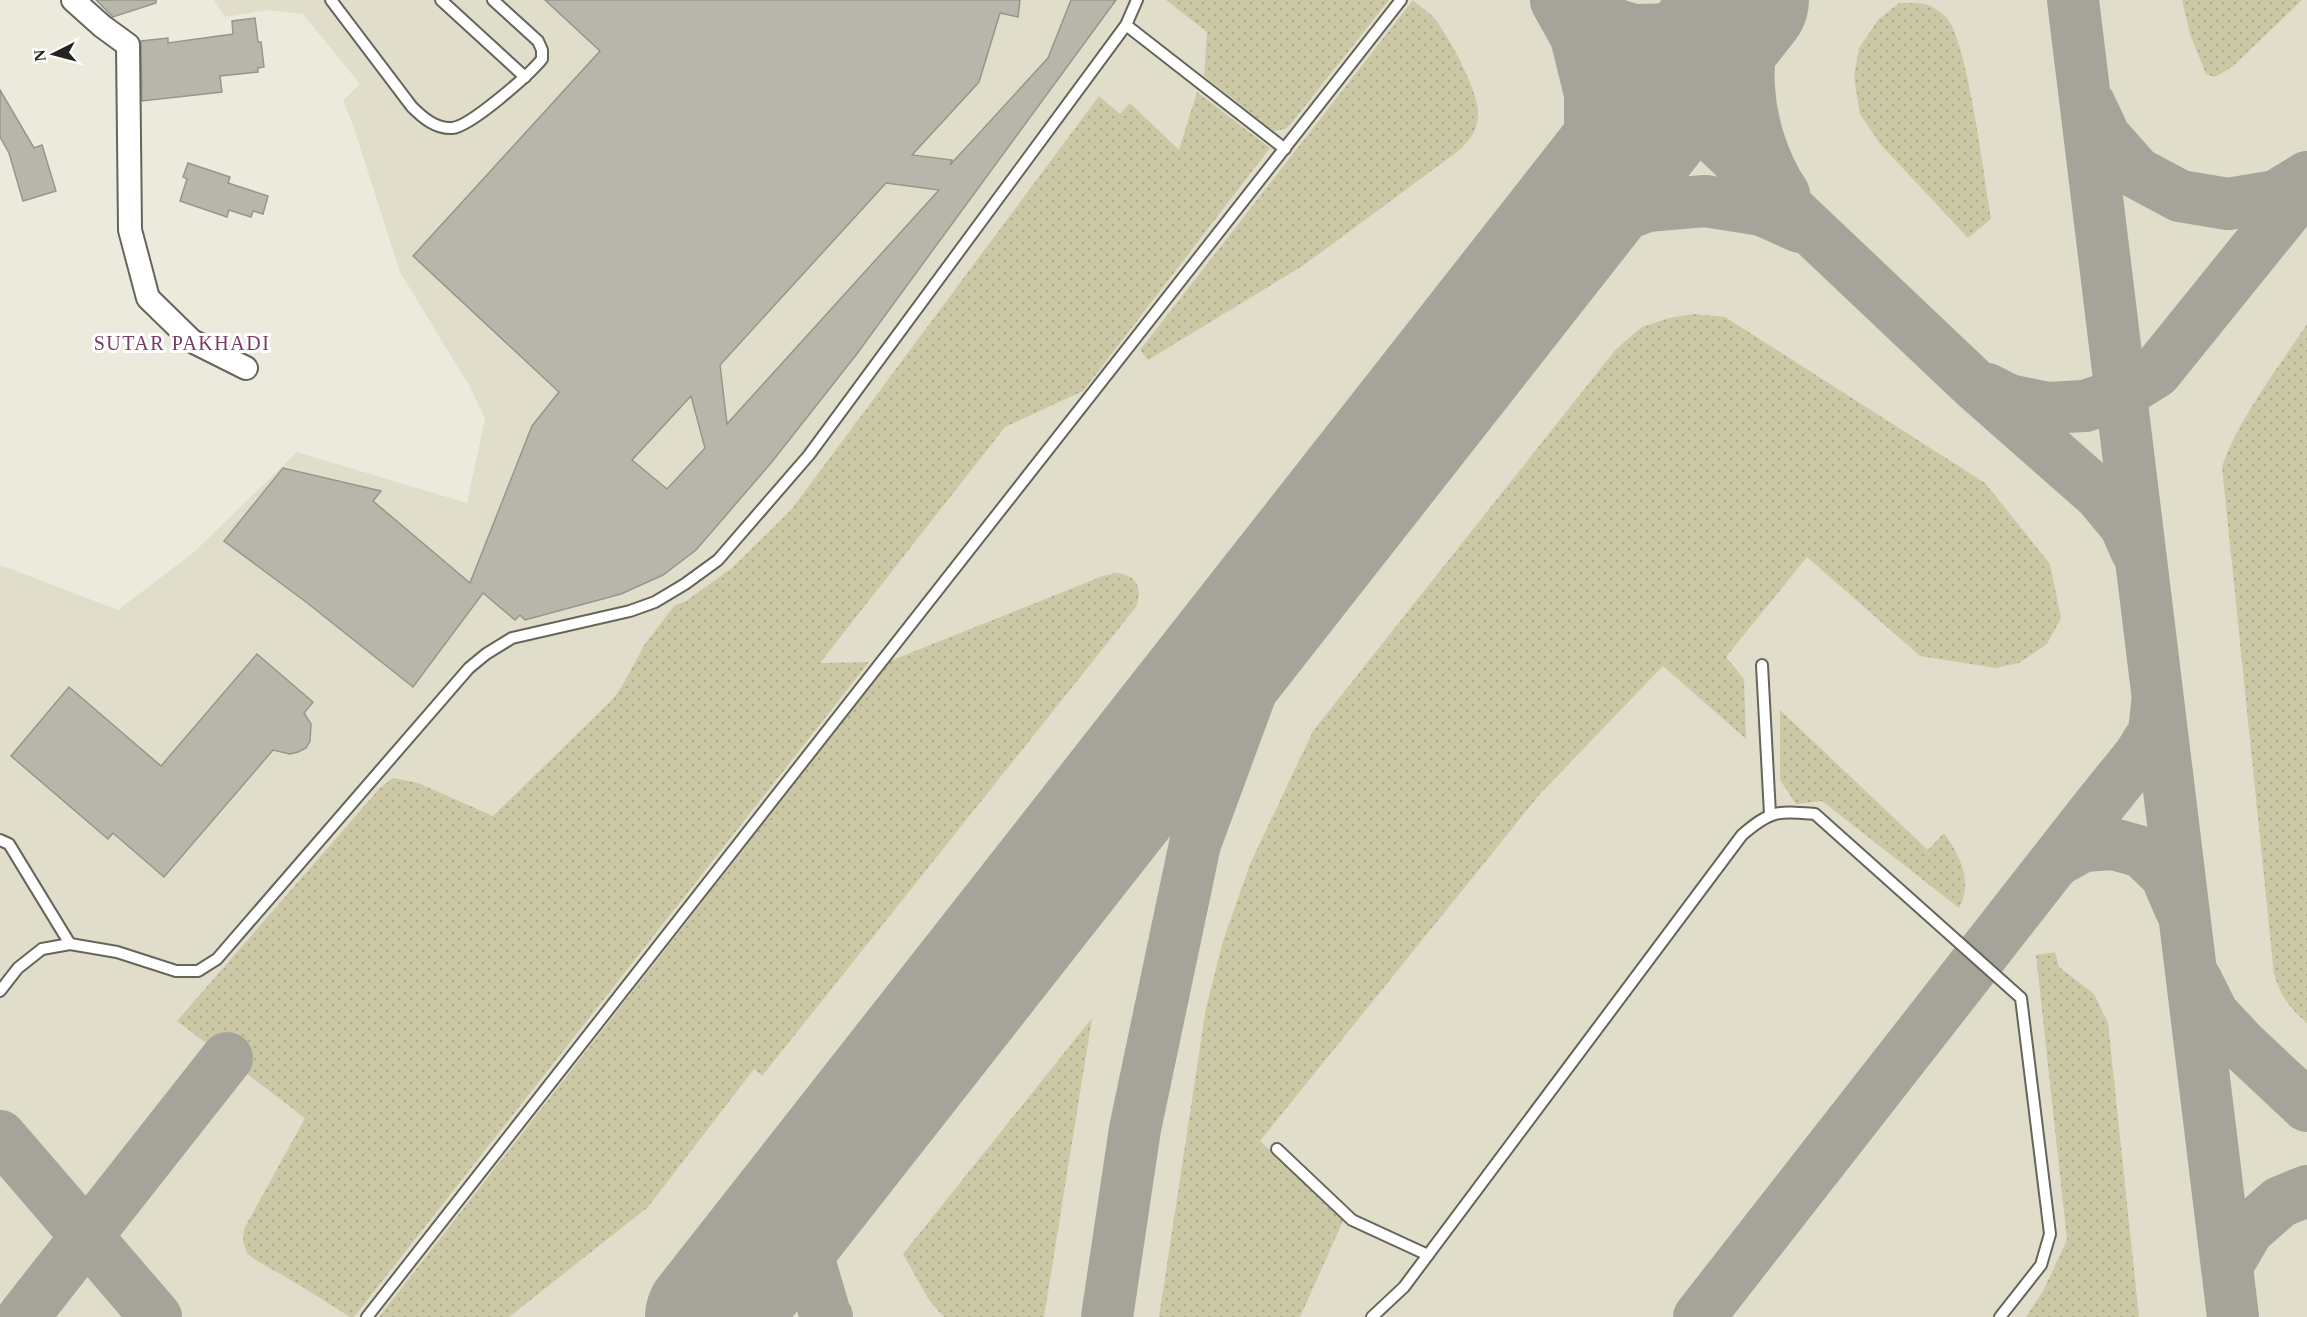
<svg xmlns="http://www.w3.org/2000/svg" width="2307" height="1317" font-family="'Times New Roman',serif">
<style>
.built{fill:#e0ddca}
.grass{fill:url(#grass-dots)}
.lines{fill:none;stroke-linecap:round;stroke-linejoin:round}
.taxiway{stroke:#a6a49a;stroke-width:52}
.runway{stroke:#a6a49a;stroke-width:130}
.building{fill:#b7b6aa;stroke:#97968a;stroke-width:1.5;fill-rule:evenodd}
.lane-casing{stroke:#66655b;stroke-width:14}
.street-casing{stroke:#66655b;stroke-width:26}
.lane{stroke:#fff;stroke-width:10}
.street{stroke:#fff;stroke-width:22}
.labels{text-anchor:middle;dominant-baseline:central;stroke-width:6;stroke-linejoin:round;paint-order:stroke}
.neighbourhood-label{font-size:20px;letter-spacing:1.5px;fill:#773b65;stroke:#fff}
</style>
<defs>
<pattern id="grass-dots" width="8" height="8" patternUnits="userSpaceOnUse" patternTransform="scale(1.5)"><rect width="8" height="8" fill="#ccc8a6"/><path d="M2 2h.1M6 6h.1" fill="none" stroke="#afac8e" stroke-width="1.8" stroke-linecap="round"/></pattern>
</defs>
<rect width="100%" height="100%" fill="#ebeadd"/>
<polygon class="built" points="214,0 2307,0 2307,1317 0,1317 0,565 118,610 193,553 297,452 467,503 485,419 470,387 400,272 353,125 343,101 360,84 303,14 268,10 225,17"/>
<g class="grass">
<polygon points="1166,0 1389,0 1290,125 1285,129 1274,131 1204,76 1207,32"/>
<path d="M1413,0C1419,6 1428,11 1434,18C1449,37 1481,94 1478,118C1477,131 1469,140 1461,149L1304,265L1148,360L1140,350Z"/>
<polygon points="2182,0 2302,0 2232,67 2215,77 2206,74 2190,34"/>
<path d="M1899,3C1920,3 1929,1 1946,17C1967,37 1985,183 1991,219L1968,238L1881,145L1860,114L1854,77L1859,48L1878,20Z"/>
<polygon points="1197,92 1270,148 1083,391 1005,427 820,663 869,662 354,1317 350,1317 301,1286 254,1259 247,1253 243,1242 244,1229 305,1118 177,1021 380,788 393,778 418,783 493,816 613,699 622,686 645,644 675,605 686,601 732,568 791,510 1099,96 1120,114 1130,103 1179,150"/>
<polygon points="1694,314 1725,317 1985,483 2050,564 2061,618 2047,644 2019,663 1996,668 1920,656 1807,557 1726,657 1744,679 1746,739 1663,666 1540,794 1260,1141 1343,1221 1300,1317 1159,1317 1206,1008 1223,941 1250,864 1313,731 1616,349 1642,327 1669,318"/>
<path d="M2307,324V1023C2289,1007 2281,997 2274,974L2222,467C2237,421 2280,365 2307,324Z"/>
<path d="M1115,573C1137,574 1143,588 1136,607L762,1076L754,1069L648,1207L509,1317H379L890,661L1103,576Z"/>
<path d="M1780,710L1928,850L1944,833C1959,855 1974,881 1959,908L1822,801L1796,804L1780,780Z"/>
<polygon points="2055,952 2059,967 2094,994 2108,1023 2139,1317 2026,1317 2043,1291 2067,1240 2036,955"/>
<polygon points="1092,1018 1044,1317 944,1317 929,1300 903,1254"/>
</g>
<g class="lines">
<g class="taxiway">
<polyline points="1564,0 1669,95 1974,384 2100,495 2125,525 2136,550"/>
<path d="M1757,0C1752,29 1747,59 1749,88C1751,124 1764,164 1784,194"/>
<polyline points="2073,0 2233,1317"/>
<polyline points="1582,11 1587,15 1633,30 1682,29 1728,12 1739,0"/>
<polyline points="2090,105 2105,137 2137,173 2180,196 2228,204 2276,196 2307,177"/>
<polyline points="1545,253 1574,208 1590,152 1590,94 1576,37 1556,1"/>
<polyline points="1542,257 1593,226 1647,206 1705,201 1762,210 1800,227"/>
<polyline points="1987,389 2009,400 2047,408 2085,406 2121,394 2156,372 2307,185"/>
<polyline points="2056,861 2083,846 2113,844 2142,852 2166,875 2180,908"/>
<polyline points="2196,980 2213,1014 2242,1045 2307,1106"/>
<polyline points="0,1136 156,1317"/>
<polyline points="820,1177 805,1246 825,1314 827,1317"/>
<polyline points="2227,1266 2248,1230 2280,1202 2307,1191"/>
<polyline points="23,1317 227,1058"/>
<polyline points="673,1317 731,1267 820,1177"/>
<polyline points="1107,1317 1135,1129 1195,844 1296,570"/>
<polyline points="1699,1317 2097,808 2139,756 2154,732 2157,704"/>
</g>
<polyline class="runway" points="710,1317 1744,0"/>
</g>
<g class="building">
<polygon points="96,0 156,0 156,3 113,17"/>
<path d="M545,0H1020L1018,17L1000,13L979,82L912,155L952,160L950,165L1048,58L1071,0H1116L856,355L771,463L696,550L663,575L621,594L525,620L520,615L515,620L483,593L413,687L306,602L224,541L283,468L381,491L373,501L470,583L532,426L559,392L413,256L600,51ZM886,183L939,190L727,424L720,365ZM691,396L705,448L667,489L632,460Z"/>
<polygon points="255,18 258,42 261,42 264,67 258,68 258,72 220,76 222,92 142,101 141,41 168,38 168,43 233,34 232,21"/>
<polygon points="0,90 34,148 42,145 56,191 23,201 9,153 0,137"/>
<polygon points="188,163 230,177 228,183 268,196 263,214 253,211 251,217 229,210 227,217 180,201 187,179 183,177"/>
<polygon points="257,654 313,702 304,713 311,724 310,741 306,748 298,752 290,754 273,750 164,877 113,833 108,839 11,756 69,687 161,766"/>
</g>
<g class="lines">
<g class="lane-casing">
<g id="lane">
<path d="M331,0L412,107C423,118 436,129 452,128C470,127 530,74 542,59V50L538,41L493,0"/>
<polyline points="441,0 525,77"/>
<polyline points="1126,25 1285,149"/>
<polyline points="1762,665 1770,814"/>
<polyline points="0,840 9,844 70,944"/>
<polyline points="0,991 18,968 42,949 70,944 117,952 176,971 198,971 217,959 469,668 486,654 512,638 630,611 655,602 685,584 718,560 809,455 1126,25 1137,0"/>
<polyline points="1277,1149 1352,1220 1428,1255"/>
<polyline points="367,1317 1401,0"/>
<path d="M1372,1317L1404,1287L1742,835C1771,810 1777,811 1815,814L2021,998L2050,1234L2041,1265L2000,1317"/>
</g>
</g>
<g class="street-casing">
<polyline id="street" points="73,0 102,26 128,45 130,230 148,298 192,341 246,368"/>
</g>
<use href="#lane" class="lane"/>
<use href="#street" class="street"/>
</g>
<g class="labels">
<g class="neighbourhood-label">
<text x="182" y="343">SUTAR PAKHADI</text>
</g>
</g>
<g transform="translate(54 54) rotate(264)" stroke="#ffffff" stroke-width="4.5" paint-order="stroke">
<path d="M0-4.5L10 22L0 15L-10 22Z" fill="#24231f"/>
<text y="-9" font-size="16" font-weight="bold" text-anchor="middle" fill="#24231f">N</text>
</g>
</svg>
